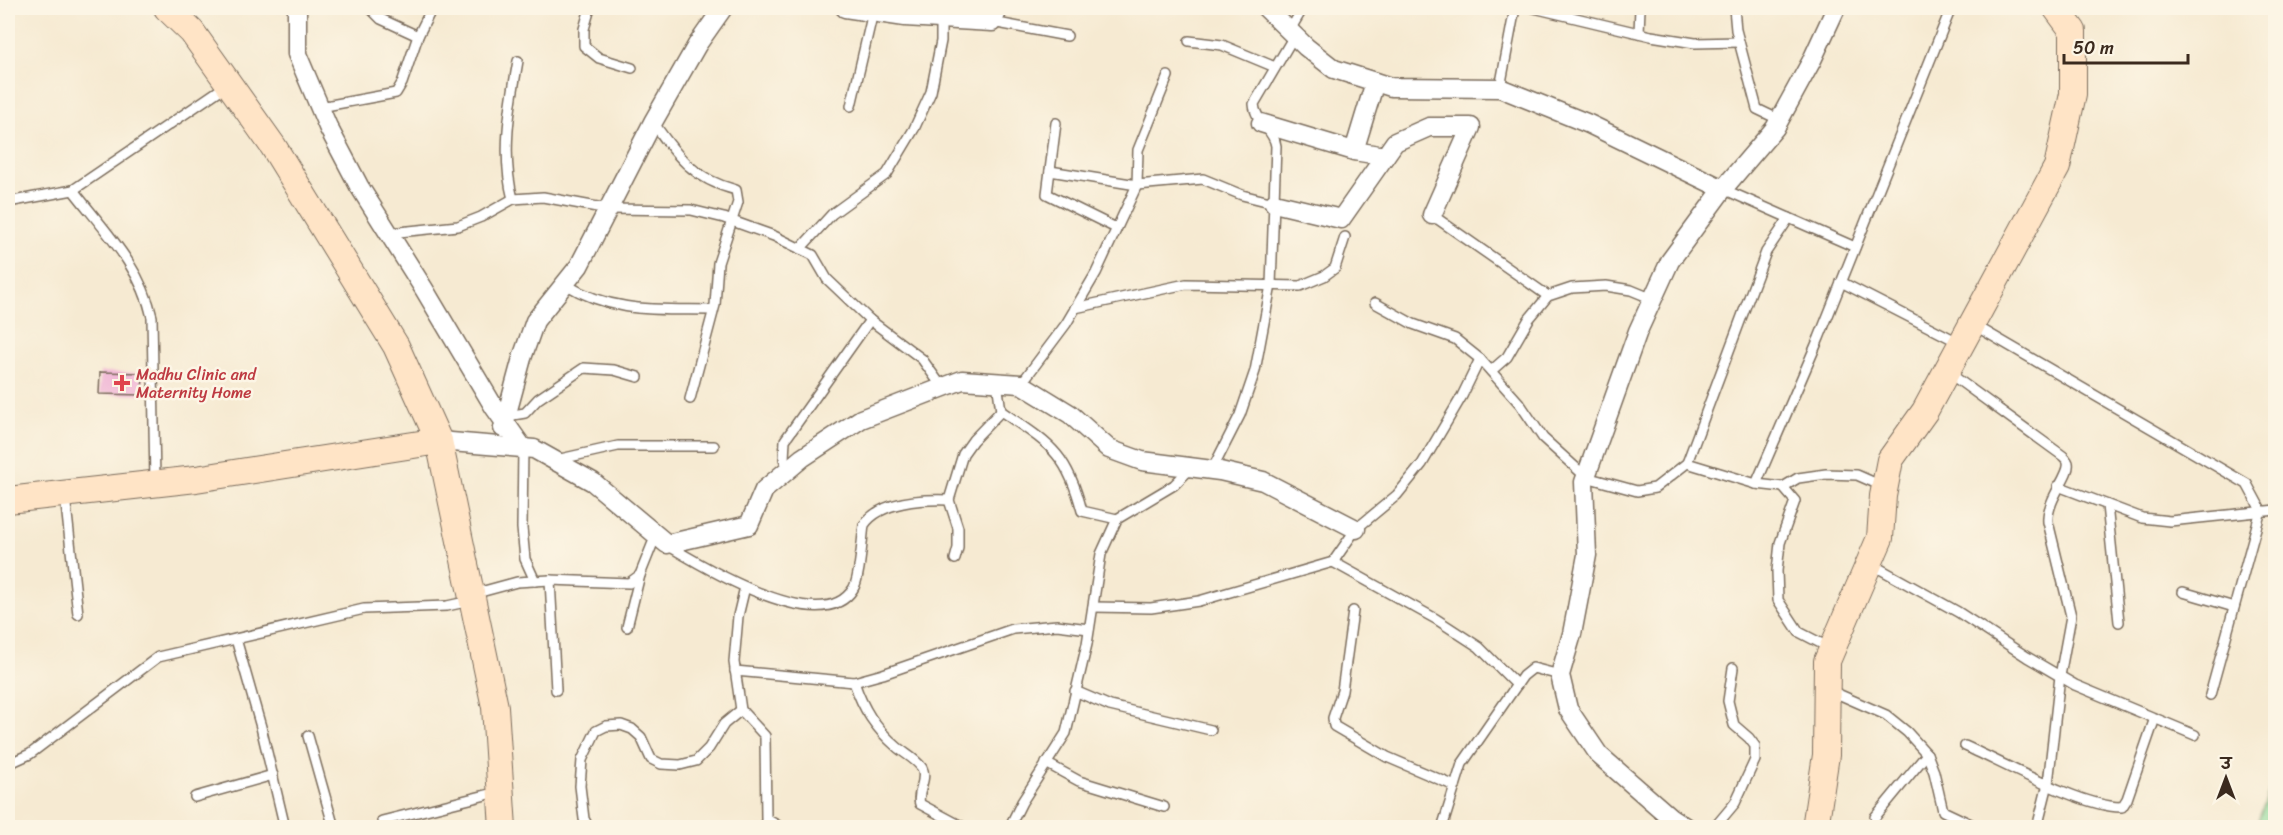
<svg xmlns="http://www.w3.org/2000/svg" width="2283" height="835" font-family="Sriracha,'Playpen Sans Deva',sans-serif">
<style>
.green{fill:#8ad997;stroke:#62825a;stroke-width:1.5}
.building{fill:#eda4d2}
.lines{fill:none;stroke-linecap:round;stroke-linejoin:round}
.lane-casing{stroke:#7c6d5d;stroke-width:12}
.street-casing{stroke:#7c6d5d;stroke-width:21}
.secondary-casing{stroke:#7c6d5d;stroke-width:28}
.lane{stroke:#fff;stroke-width:9}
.street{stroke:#fff;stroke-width:18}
.secondary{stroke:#ffe4c6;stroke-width:26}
.health-dot{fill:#e0444e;stroke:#fcf5e5;stroke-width:2}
.labels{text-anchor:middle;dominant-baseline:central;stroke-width:5;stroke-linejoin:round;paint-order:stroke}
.health-label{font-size:16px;fill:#be3a42;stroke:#fcf5e5;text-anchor:start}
</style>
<rect width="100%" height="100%" fill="#fcf5e5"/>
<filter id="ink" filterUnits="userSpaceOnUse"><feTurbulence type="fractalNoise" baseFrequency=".0167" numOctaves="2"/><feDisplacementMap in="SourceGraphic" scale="12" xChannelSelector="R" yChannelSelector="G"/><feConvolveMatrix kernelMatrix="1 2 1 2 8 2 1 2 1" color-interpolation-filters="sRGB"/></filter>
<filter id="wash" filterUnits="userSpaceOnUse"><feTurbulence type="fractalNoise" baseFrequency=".008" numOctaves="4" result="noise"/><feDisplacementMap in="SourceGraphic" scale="24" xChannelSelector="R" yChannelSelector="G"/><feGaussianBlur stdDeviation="1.35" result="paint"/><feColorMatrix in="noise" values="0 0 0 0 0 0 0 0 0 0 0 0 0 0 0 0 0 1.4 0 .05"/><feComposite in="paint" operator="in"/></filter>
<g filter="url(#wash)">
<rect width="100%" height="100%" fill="#f6ead2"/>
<polygon class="green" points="2275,774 2275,827 2256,827"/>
<g id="blocks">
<polygon class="building" points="100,372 143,373 142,395 99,394"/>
</g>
</g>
<g filter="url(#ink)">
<use href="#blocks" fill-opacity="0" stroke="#7c6d5d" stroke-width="1.5"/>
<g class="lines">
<g class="lane-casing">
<g id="lane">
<polyline points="370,8 381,19 418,36"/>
<polyline points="590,8 584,29 584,46 599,58 632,68"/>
<polyline points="1534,8 1651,36 1695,43 1739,42"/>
<polyline points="1734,8 1736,30 1757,109 1780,120"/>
<polyline points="992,22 1067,36"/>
<polyline points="1290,30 1303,8"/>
<polyline points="1639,33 1640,8"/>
<polyline points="1189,41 1222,45 1275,67"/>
<polyline points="1500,88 1515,8"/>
<polyline points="851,106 873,12"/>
<polyline points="320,107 396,93 402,83 418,36 432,8"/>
<path d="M653,122C677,156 693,179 736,190L738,202L718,263L715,305L690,399"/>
<polyline points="1056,123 1047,194 1116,228"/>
<polyline points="1050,171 1137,185 1203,179 1242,195 1274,203"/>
<polyline points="1723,189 1855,247"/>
<path d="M73,190C104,230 141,267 152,317L155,481"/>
<path d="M513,199C501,154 510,106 518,61"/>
<polyline points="8,202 73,190 227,85"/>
<polyline points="1432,215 1548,296"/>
<polyline points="389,233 458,226 481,217 513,199 543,197 608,209 691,210 724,218 774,236 813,255 827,279 870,320 922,359 942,387"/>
<polyline points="800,249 832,214 887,174 914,129 931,92 941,41 941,19"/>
<polyline points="1841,282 1960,343"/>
<path d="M565,284C614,314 658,309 713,310"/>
<polyline points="1375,303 1413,324 1455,339 1480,359 1520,404 1543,438 1586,477 1637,491 1655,488 1687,463 1756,484 1783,487 1798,478 1826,474 1857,475 1882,486"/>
<polyline points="1075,308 1186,284 1300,286 1324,276 1335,268 1345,237"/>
<polyline points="1974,325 2247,484 2261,510 2210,695"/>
<polyline points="1491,371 1507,357 1529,319 1548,296 1572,288 1606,286 1631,290 1653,299"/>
<path d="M1949,373L2063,456C2064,457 2068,461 2068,463C2071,474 2046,500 2048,522L2071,616L2060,676L2048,784L2037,828"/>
<path d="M997,382L1001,411C1049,444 1067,452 1082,511L1117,519"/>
<polyline points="1021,384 1066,324 1096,273 1137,185 1138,150 1168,76"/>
<polyline points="507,416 525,413 538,399 584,368 614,370 638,377"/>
<polyline points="523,448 522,528 525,559 535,581"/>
<polyline points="556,460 618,446 714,446"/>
<polyline points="1687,463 1766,252 1789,218"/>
<polyline points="789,469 784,459 785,440 870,320"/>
<path d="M1212,470L1240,415L1255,371L1271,285L1276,146C1274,129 1255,122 1254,104L1294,36"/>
<polyline points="1756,484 1819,338 1951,8"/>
<polyline points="2058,486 2142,518 2170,521 2276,510"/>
<polyline points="1783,487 1795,501 1780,543 1777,571 1778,600 1799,632 1830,648"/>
<polyline points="65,496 78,614"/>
<polyline points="2107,505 2119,622"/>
<path d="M669,546C704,567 822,639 853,589C860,579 862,539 864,525C880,501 923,499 949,500"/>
<polyline points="955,559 958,548 958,528 949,500 963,454 973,440 1001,411"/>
<polyline points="1333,562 1436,619 1479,647 1517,685"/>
<polyline points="1871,564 1958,612 2027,657 2075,685 2195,735"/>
<polyline points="550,580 556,690"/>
<polyline points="745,587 738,616 734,662 741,710 765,736 766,819 777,825 777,828"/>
<polyline points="2183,592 2234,607"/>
<polyline points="473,594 517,582 550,580 629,583 640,575 656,535"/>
<polyline points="1093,607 1151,608 1199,601 1333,562 1356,529 1397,495 1422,464 1462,396 1480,359"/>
<polyline points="1353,611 1342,691 1333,718 1334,726 1387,757 1455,786"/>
<polyline points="627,627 640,575"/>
<polyline points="236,639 261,727 285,828"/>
<polyline points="735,671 854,682 883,674 1013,629 1057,625 1089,629"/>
<path d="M854,682C863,709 875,728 897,747C905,754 916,759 922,768C928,779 916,793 920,804L965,828"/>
<polyline points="1829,690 1886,715 1907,732 1927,754 1934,772 1943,811 1979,828"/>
<polyline points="1075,691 1110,706 1211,730"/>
<polyline points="308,736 334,828"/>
<path d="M1965,746C2003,763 2084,808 2122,807L2127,799L2155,718"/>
<polyline points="1046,763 1079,781 1164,807"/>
<polyline points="8,764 30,754 158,657 364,609 447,606 470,601"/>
<polyline points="195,797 273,775"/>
<polyline points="1875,817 1927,754"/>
<polyline points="382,821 498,792"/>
<polyline points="589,828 584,819 580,786 582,760 596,731 606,726 621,725 632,729 641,737 651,759 661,764 680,765 696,761 709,748 724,724 741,710"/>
<polyline points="1009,828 1022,802 1066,733 1087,644 1101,554 1117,519 1174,485 1192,467"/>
<polyline points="1442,828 1462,764 1523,676 1533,668 1560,675"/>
<polyline points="1714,828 1735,803 1755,760 1755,746 1749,738 1734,725 1728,701 1733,668"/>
</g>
</g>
<g class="street-casing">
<g id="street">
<polyline points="297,8 297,54 328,127 359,186 424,289 494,407 523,448"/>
<polyline points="845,8 905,17 992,22 999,8"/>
<polyline points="1266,8 1306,47 1334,69 1391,87 1500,88 1589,124 1723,189"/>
<polyline points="1375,82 1354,151 1385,156"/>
<polyline points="1261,123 1354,151"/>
<polyline points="1274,203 1341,219 1395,142 1429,127 1471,127 1432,215"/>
<polyline points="503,428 522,358 535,321 579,266 653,122 697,45 723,8"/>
<polyline points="439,441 534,449 593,482 667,544 749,525 764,490 802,458 861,419 962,380 1021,384 1070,414 1109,449 1142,461 1220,471 1263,481 1356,529"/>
<polyline points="1687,828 1670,817 1599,755 1568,709 1560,675 1572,634 1587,555 1584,482 1638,331 1670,261 1723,189 1775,128 1811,62 1836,8"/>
</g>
</g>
<g class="secondary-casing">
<g id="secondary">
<polyline points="167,8 192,32 273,146 396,346 439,441 495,707 503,828"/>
<polyline points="8,500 196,479 439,441"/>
<polyline points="1815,828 1826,755 1827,661 1880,538 1883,496 1890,460 1925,411 2057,167 2073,94 2073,31 2056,8"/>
</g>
</g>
<use href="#lane" class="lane"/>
<use href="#street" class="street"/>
<use href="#secondary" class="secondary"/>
</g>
</g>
<path class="health-dot" d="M119 374h6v6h6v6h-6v6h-6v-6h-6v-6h6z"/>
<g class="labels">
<g class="health-label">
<text x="136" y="374">Madhu Clinic and<tspan x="136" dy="18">Maternity Home</tspan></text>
</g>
</g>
<rect width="2283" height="835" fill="none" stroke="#fcf5e5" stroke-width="30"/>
<g transform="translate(2226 778)" stroke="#fcf5e5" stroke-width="4.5" paint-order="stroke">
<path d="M0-4.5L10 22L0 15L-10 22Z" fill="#3b2a1e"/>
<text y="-9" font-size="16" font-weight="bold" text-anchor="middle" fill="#3b2a1e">उ</text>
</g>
<path d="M2064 54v9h124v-9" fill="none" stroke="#3b2a1e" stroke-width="3"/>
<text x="2073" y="54" font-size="18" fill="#3b2a1e" stroke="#fcf5e5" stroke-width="4.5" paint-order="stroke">50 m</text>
</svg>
